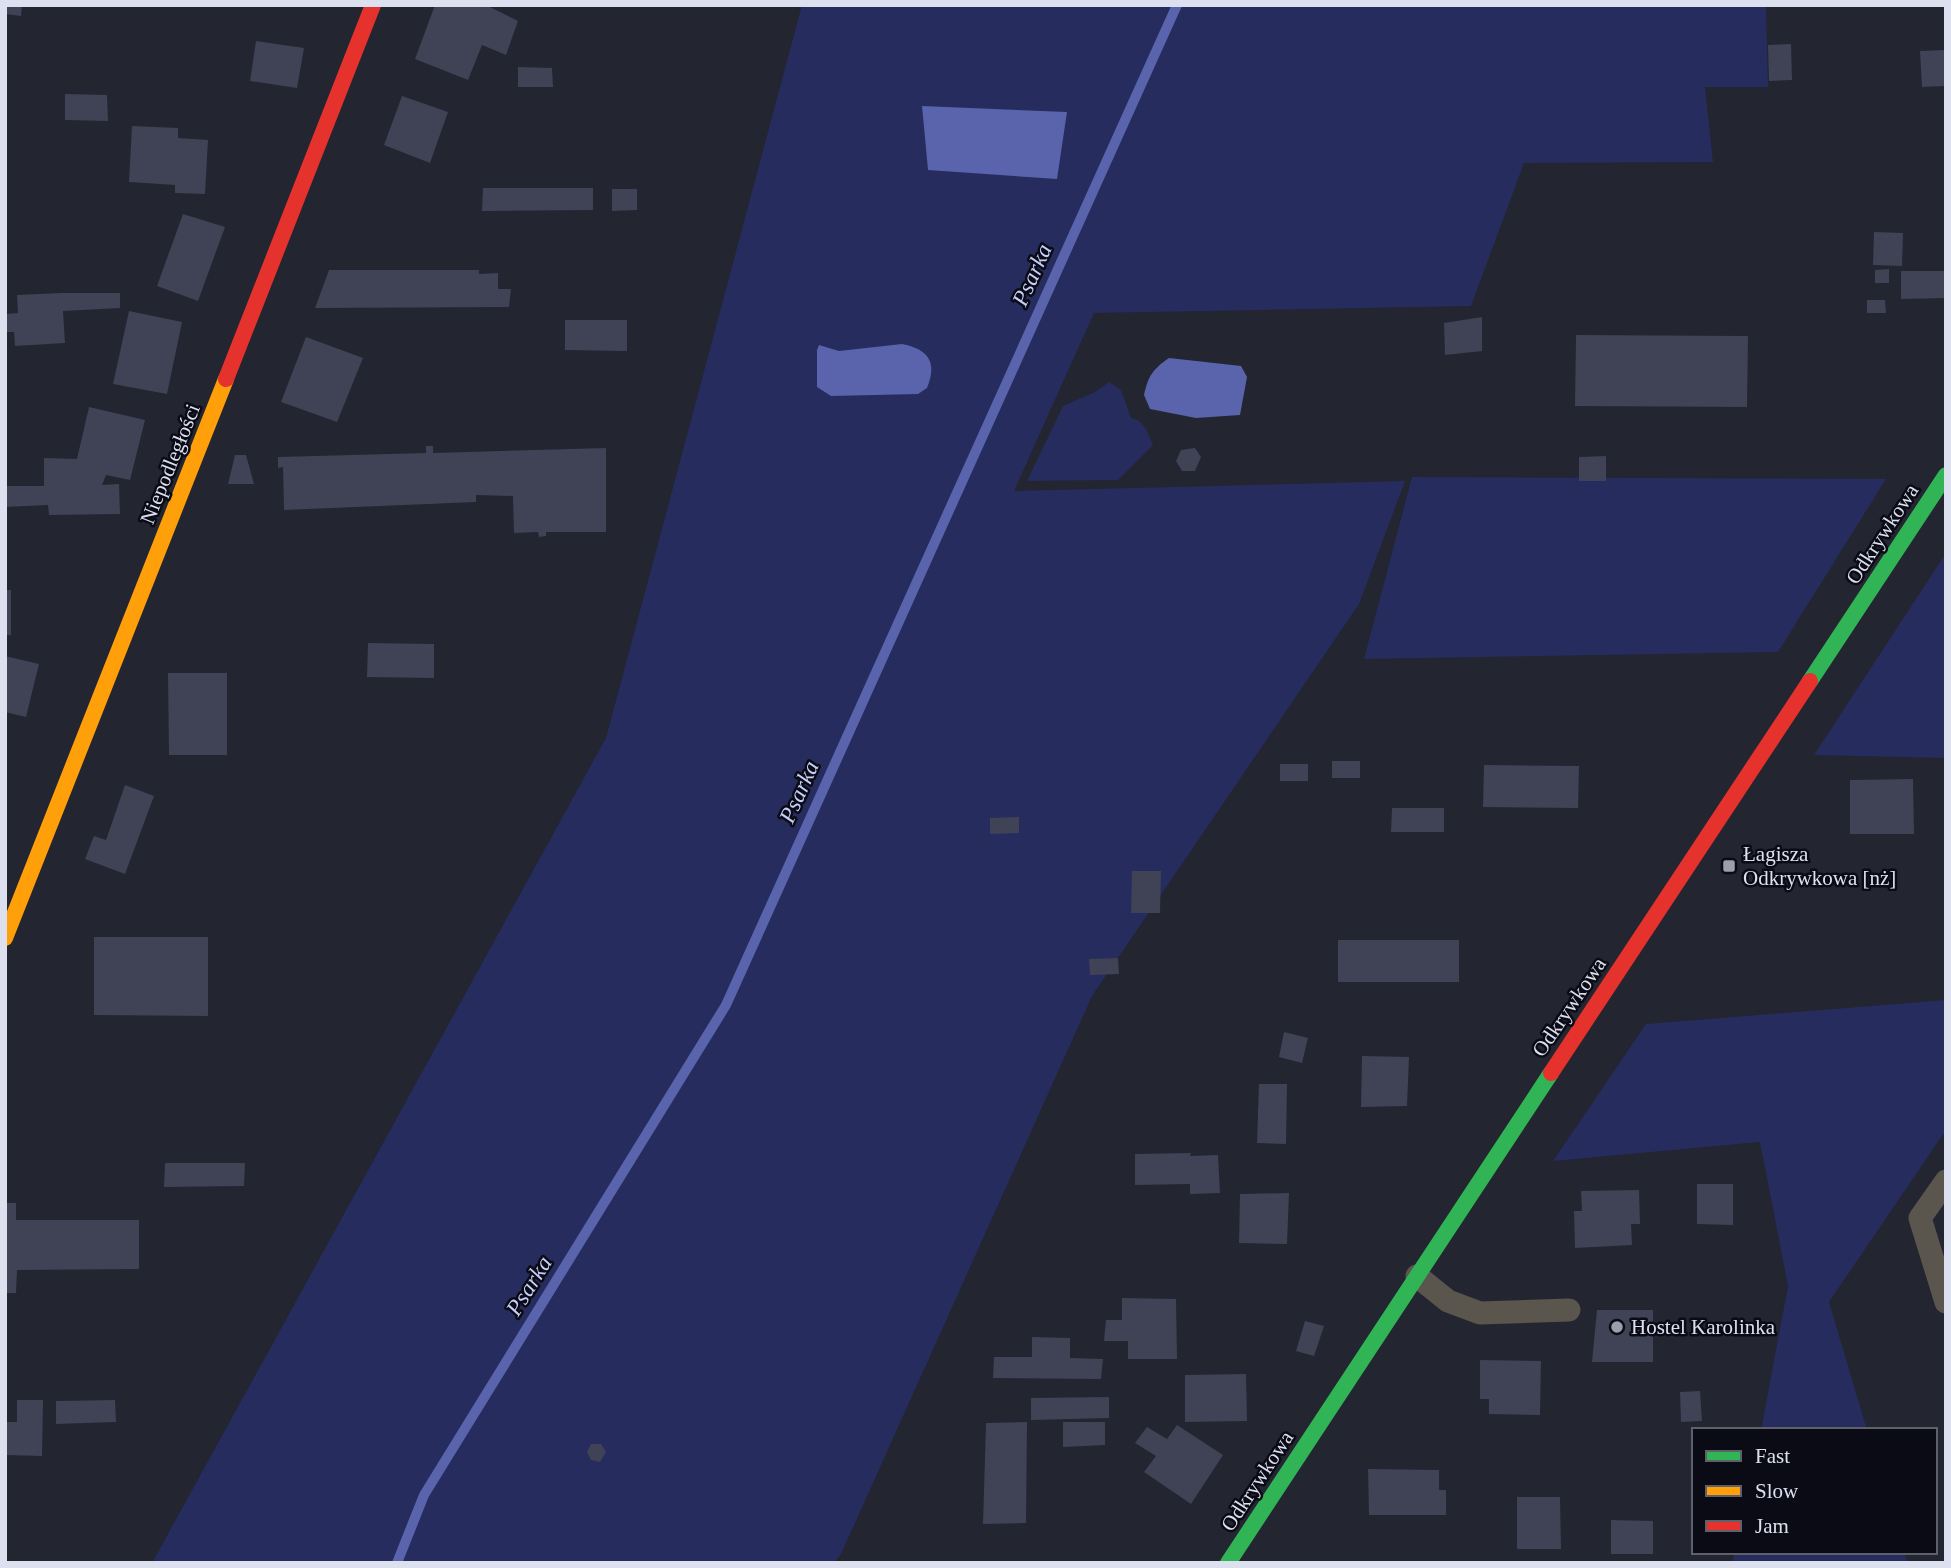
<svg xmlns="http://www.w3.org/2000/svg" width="1951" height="1568" font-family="'Times New Roman',serif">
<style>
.green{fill:#262c5d}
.water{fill:#5964ac}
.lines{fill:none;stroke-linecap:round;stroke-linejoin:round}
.stream{stroke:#5964ac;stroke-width:10}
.building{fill:#404256}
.lane{stroke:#5a564e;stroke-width:23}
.fast{stroke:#30b455;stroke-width:16}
.slow{stroke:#ff9f0a;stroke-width:16}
.jam{stroke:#e5322d;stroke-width:16}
.poi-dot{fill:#9b9fac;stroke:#0a0b15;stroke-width:2.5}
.labels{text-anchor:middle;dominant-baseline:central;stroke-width:5;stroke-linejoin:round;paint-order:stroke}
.street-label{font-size:21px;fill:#dce0ef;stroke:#0a0b15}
.poi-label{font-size:21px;fill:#dce0ef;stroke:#0a0b15;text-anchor:start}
.water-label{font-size:23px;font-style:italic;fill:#c5cffa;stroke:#0a0b15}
</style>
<rect width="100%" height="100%" fill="#232531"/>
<g class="green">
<polygon points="802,5 1766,5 1768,87 1705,87 1713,162 1524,163 1471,306 1094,313 1014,491 1405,481 1359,604 1092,996 841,1554 834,1563 152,1563 606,738"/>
<path d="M1109,382L1121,390L1131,418C1145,421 1148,433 1153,445L1118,480L1027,481L1063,406L1095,392Z"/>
<polygon points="1412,477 1886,479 1778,652 1364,659"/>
<polygon points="1946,553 1946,758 1814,755"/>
<polygon points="1946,1000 1946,1130 1829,1302 1867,1430 1761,1430 1788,1286 1760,1142 1553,1161 1646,1024"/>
<polygon points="1735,1552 1904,1552 1908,1563 1732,1563"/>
</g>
<g class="water">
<polygon points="922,106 1067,112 1057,179 928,170"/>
<path d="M902,344C928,349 938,362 927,388L918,394L831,396L817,387V350L819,345L839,351Z"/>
<path d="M1169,358L1241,366L1247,377L1240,415L1196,418L1150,409L1144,395C1148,376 1153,369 1169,358Z"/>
</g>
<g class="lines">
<polyline class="stream" points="397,1563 424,1495 726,1005 1177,5"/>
</g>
<g class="building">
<polygon points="5,5 22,5 21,16 5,14"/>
<polygon points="435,5 486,5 518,21 506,55 482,45 468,80 415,59"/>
<polygon points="256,41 304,48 297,88 250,81"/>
<polygon points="1791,44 1792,80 1769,81 1768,45"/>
<polygon points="1946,50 1946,86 1922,87 1920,51"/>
<polygon points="518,67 552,68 553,87 518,87"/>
<polygon points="65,94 107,95 108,121 65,120"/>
<polygon points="402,96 448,112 430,163 384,145"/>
<polygon points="132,126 178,128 178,138 208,140 205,194 175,193 175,185 129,182"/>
<polygon points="483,188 593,188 593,210 482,211"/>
<polygon points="612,189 637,189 637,210 612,211"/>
<polygon points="183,214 225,227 198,301 157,286"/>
<polygon points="1874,232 1903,233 1902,266 1873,265"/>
<polygon points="1889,269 1889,283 1875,283 1875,270"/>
<polygon points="329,270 479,270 479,274 498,273 498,289 511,289 509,307 315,308"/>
<polygon points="1901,271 1946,271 1946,298 1901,299"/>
<polygon points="62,293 120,293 120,308 63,311 65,343 15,346 14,332 5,332 5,314 18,313 17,295"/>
<polygon points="1867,300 1885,300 1886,313 1867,313"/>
<polygon points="129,311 182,322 167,394 113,384"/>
<polygon points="1482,317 1482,351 1445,355 1444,323"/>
<polygon points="565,320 627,320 627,351 565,350"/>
<polygon points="1576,335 1748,336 1747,407 1575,406"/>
<polygon points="306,337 363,358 337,422 281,402"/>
<polygon points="89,407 145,420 130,480 106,475 102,485 119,484 120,514 49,515 48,505 5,507 5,486 44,486 44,458 77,459"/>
<polygon points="426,446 433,446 433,453 606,448 606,532 546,532 546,536 539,537 538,532 514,533 513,496 476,495 476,502 284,510 283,467 278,468 278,457 426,453"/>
<polygon points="1195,448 1201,457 1195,471 1182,471 1176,461 1181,450"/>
<polygon points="235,455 246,455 254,484 228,484"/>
<polygon points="1606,456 1606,481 1579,481 1579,457"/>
<rect x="5" y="590" width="6" height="45"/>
<polygon points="368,643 434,644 434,678 367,677"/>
<polygon points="5,656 39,664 26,717 5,712"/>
<polygon points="168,673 227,673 227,755 169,755"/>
<rect x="1332" y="761" width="28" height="17"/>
<rect x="1280" y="764" width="28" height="17"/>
<polygon points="1484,765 1579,766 1578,808 1483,807"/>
<polygon points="1913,779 1914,834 1850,834 1850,780"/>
<polygon points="125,785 154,796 125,874 85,859 94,836 106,840"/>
<polygon points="1392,808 1444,808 1444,832 1391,832"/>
<polygon points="1019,817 1019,833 990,834 990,818"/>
<polygon points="1132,871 1161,871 1160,913 1131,913"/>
<polygon points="94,937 208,937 208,1016 94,1015"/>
<rect x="1338" y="940" width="121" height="42"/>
<polygon points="1118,958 1119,974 1090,975 1089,959"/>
<polygon points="1284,1032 1308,1038 1302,1063 1279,1057"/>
<polygon points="1362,1056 1409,1057 1407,1106 1361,1107"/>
<polygon points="1259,1084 1287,1084 1286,1144 1257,1143"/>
<polygon points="1191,1153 1190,1156 1218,1155 1220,1193 1190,1194 1190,1184 1135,1185 1135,1154"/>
<polygon points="165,1163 245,1163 244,1186 164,1187"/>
<polygon points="1697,1184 1733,1184 1733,1225 1697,1224"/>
<polygon points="1639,1190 1640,1224 1631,1224 1632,1245 1575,1248 1574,1211 1582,1211 1581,1191"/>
<polygon points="1289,1193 1287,1244 1239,1243 1240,1194"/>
<polygon points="5,1203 16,1203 16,1220 139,1220 139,1269 17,1270 16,1293 5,1293"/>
<polygon points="1122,1298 1176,1299 1177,1359 1128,1359 1128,1341 1104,1341 1106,1320 1122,1320"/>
<polygon points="1597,1310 1653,1310 1653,1362 1592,1362"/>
<polygon points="1305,1321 1324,1326 1314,1356 1296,1351"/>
<polygon points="1032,1337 1070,1338 1070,1358 1103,1359 1101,1379 993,1378 994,1357 1032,1357"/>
<polygon points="1480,1360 1541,1361 1540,1415 1489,1414 1489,1399 1480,1399"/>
<polygon points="1246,1374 1247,1421 1185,1422 1185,1375"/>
<polygon points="1700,1391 1702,1421 1681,1422 1680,1392"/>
<polygon points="1109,1397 1109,1418 1031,1420 1031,1398"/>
<polygon points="17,1400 43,1400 42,1456 5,1455 5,1422 17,1422"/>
<polygon points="115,1400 116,1422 56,1424 56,1401"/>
<polygon points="1027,1422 1026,1523 983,1524 986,1423"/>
<polygon points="1063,1422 1105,1422 1105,1445 1063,1447"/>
<polygon points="1177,1425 1223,1455 1191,1504 1144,1472 1156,1456 1135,1443 1147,1427 1167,1439"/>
<polygon points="591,1444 601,1444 606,1452 600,1462 591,1460 587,1452"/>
<polygon points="1368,1469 1439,1470 1439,1490 1446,1490 1446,1515 1369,1515"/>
<polygon points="1517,1497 1560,1497 1561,1549 1517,1549"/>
<polygon points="1611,1520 1653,1521 1653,1554 1611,1554"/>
</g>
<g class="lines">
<g class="lane">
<polyline points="1946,1181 1920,1218 1946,1302"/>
<polyline points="1417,1276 1448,1301 1480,1313 1569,1310"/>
</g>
<g class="fast">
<polyline points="1810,681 1946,475"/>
<polyline points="1228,1563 1551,1073"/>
</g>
<polyline class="slow" points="5,938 226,379"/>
<g class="jam">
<polyline points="226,379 373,5"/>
<polyline points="1551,1073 1810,681"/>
</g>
</g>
<g class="poi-dot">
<rect x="1722" y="859" width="14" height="14" rx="3.5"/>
<circle cx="1617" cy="1327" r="7"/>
</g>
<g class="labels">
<g class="street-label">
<text transform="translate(170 464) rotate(-68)">Niepodległości</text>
<text transform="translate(1882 534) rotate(-57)">Odkrywkowa</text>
<text transform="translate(1569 1007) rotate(-56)">Odkrywkowa</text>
<text transform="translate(1257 1481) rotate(-57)">Odkrywkowa</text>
</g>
<g class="poi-label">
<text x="1743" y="854">Łagisza<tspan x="1743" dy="24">Odkrywkowa [nż]</tspan></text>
<text x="1631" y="1327">Hostel Karolinka</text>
</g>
<g class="water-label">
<text transform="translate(1032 275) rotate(-66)">Psarka</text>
<text transform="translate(799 792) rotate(-66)">Psarka</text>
<text transform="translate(529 1286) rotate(-58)">Psarka</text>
</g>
</g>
<rect width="1951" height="1568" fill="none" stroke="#dce0ef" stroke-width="14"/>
<rect x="1692" y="1428" width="245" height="126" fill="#0a0b15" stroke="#5e606c" stroke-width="2"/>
<rect x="1706" y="1451" width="35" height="10" fill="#30b455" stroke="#5e606c" stroke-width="2"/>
<text x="1755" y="1463" font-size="21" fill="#dce0ef">Fast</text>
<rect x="1706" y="1486" width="35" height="10" fill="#ff9f0a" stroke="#5e606c" stroke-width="2"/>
<text x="1755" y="1498" font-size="21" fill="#dce0ef">Slow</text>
<rect x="1706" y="1521" width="35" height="10" fill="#e5322d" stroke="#5e606c" stroke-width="2"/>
<text x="1755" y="1533" font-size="21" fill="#dce0ef">Jam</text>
</svg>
